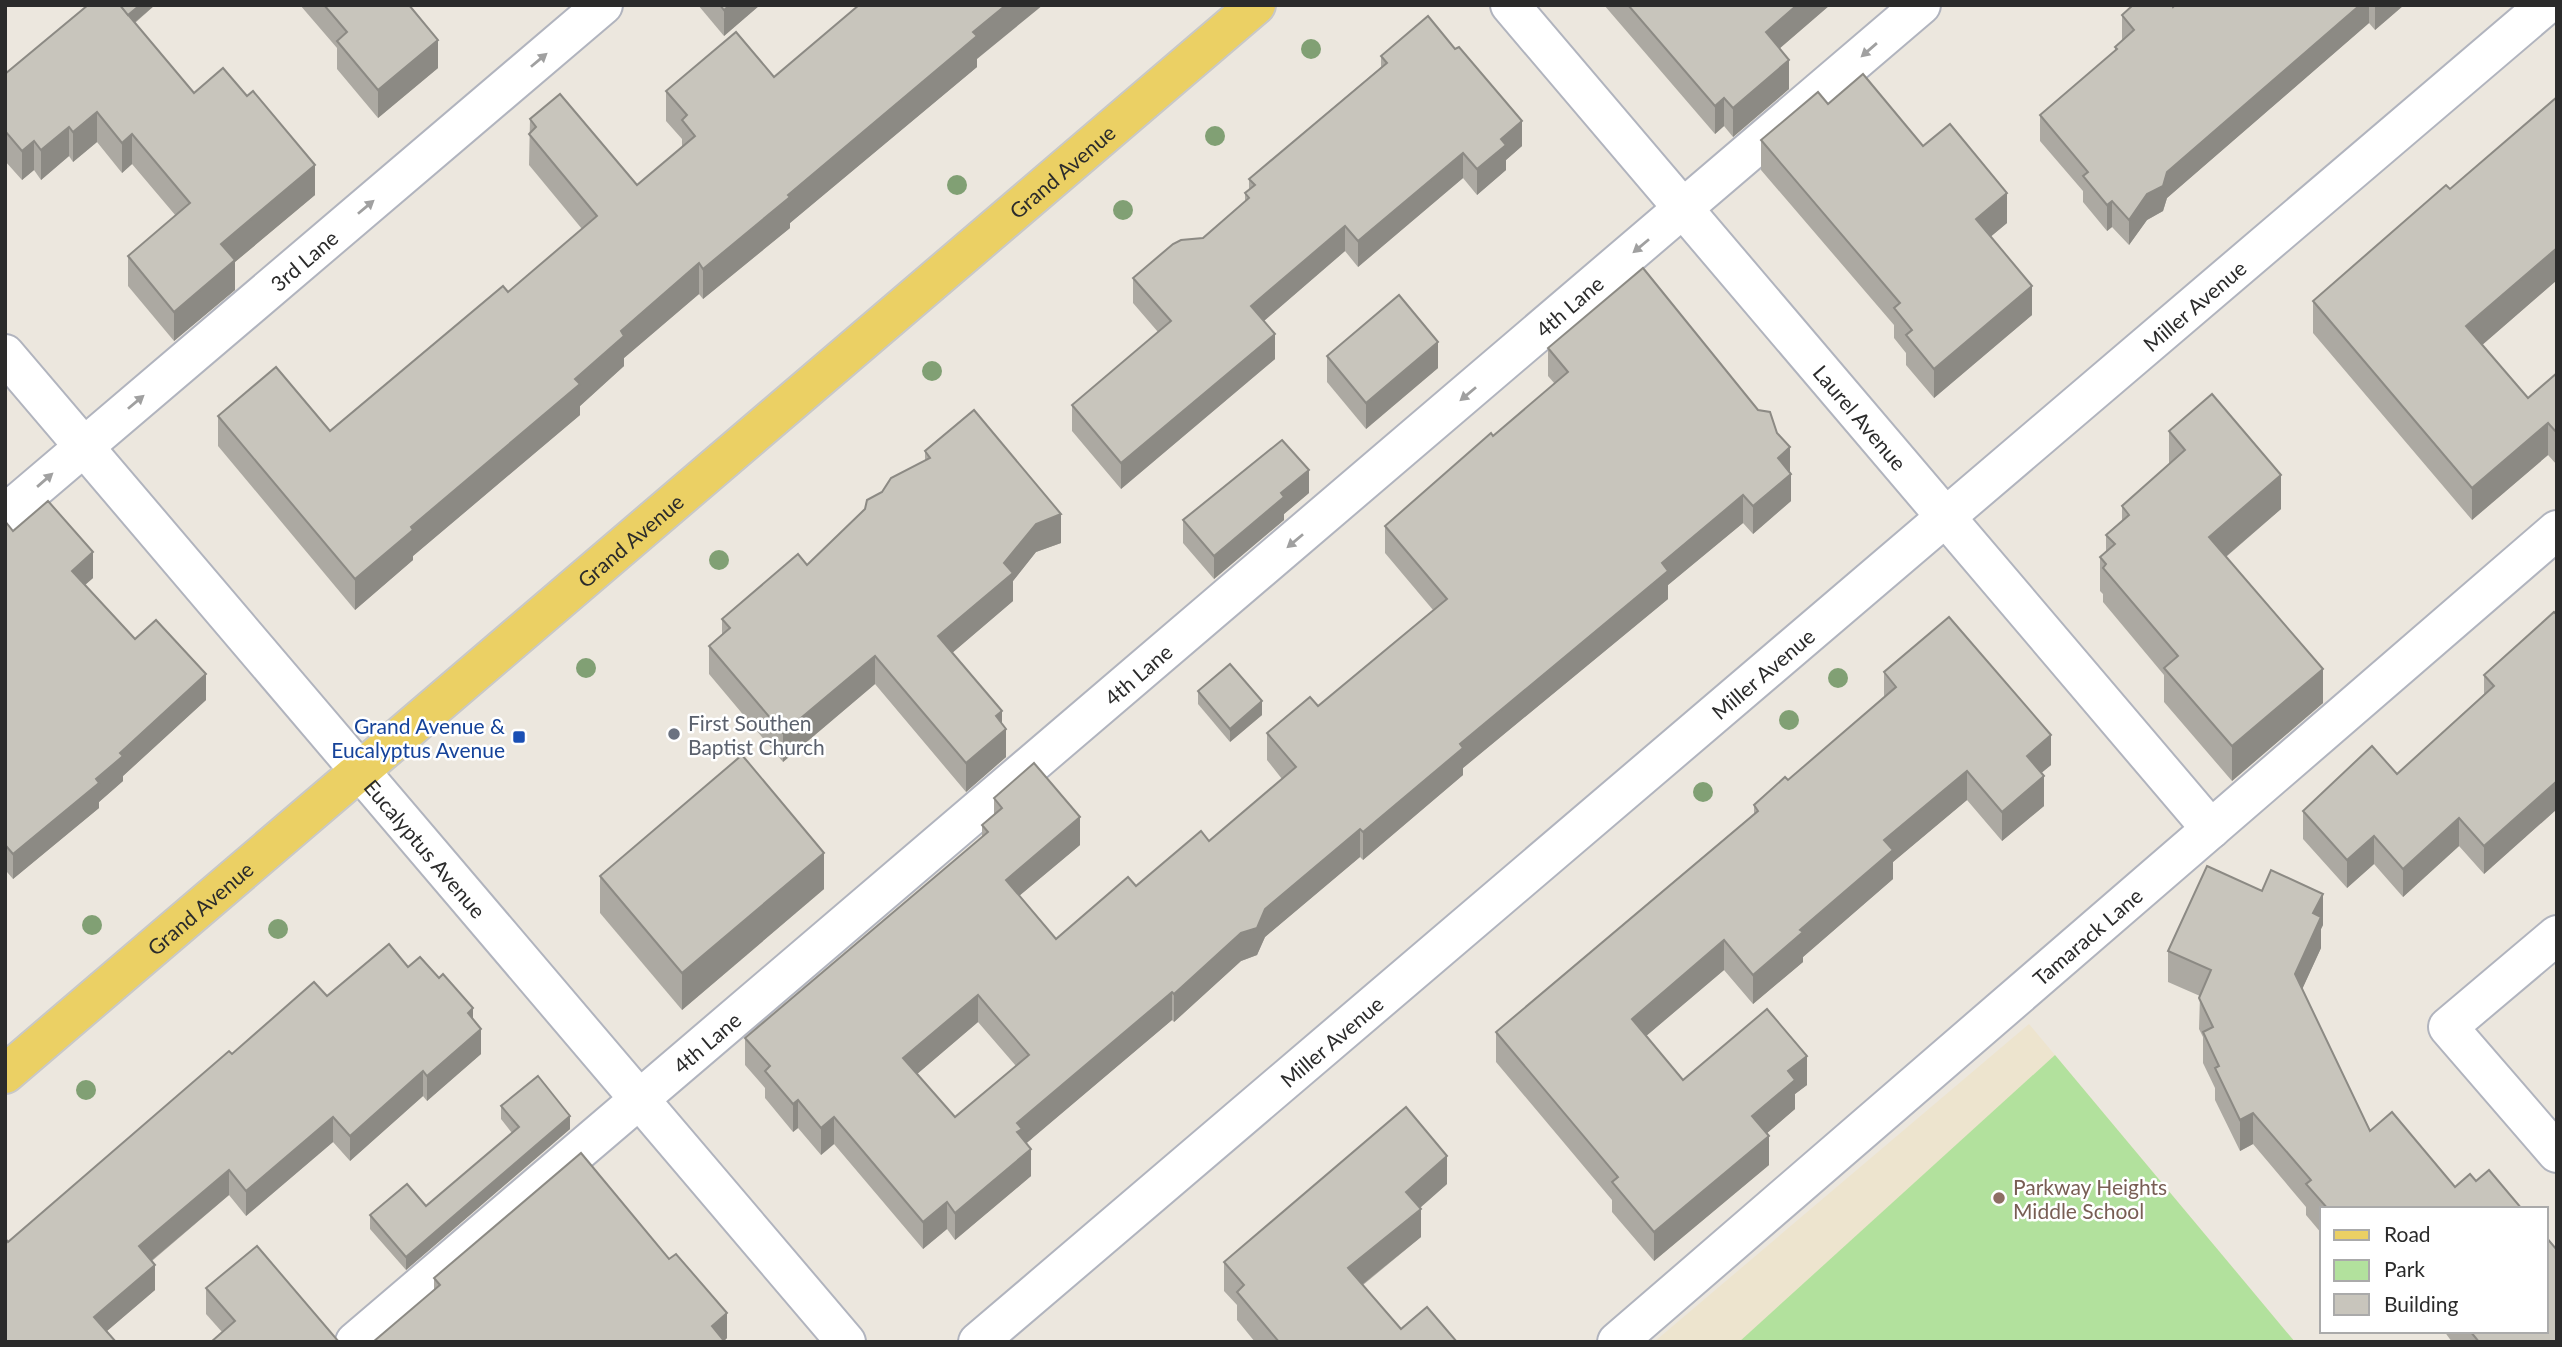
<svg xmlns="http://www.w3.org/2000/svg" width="2562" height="1347" font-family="Lato,sans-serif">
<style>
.education{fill:#ede4ce}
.green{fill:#b2e19d}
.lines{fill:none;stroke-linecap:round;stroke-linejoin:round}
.minor-casing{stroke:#b1b4be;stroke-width:42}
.major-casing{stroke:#c8c8c8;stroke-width:42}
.minor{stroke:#fff;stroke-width:38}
.major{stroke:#ebd064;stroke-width:38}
.tree{fill:#81a074}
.wall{fill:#aca9a2;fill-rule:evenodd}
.shaded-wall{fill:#8c8a84}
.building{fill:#c8c5bc;stroke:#8c8a84;stroke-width:2;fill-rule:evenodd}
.oneway{fill:#a0a0a0}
.worship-dot{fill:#6b7280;stroke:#fff;stroke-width:2.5}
.transit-dot{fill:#1a4fb4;stroke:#fff;stroke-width:2.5}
.education-dot{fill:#8d6e63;stroke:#fff;stroke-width:2.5}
.labels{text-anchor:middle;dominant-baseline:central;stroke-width:5;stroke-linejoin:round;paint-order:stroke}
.street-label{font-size:21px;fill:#2b2b2b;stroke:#fff}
.worship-label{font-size:21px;fill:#5b616d;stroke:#fff;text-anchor:start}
.transit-label{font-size:21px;fill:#164399;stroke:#fff;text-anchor:end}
.education-label{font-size:21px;fill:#785e54;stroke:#fff;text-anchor:start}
</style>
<rect width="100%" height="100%" fill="#ece7de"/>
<polygon class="education" points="2029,1024 2295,1342 1654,1342"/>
<polygon class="green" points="2055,1055 2295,1342 1739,1342"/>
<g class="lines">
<g class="minor-casing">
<g id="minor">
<path id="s1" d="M1510,5L2211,829"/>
<path id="s2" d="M5,354L846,1342"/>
<path id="s3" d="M5,514L603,5"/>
<polyline points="2557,935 2448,1027 2557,1153"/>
<path id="s4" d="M355,1342L1921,5"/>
<path id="s5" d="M978,1342L2546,5"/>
<path id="s6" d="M1617,1342L2557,530"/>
</g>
</g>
<g class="major-casing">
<g id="major">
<path id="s7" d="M5,1074L1256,5"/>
</g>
</g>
<use href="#minor" class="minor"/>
<use href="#major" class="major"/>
</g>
<g class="tree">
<circle cx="1311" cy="49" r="10"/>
<circle cx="1215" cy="136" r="10"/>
<circle cx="957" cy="185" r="10"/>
<circle cx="1123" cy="210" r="10"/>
<circle cx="932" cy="371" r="10"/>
<circle cx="719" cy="560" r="10"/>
<circle cx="586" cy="668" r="10"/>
<circle cx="1838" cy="678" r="10"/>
<circle cx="1789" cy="720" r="10"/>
<circle cx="1703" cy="792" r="10"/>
<circle cx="92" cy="925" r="10"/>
<circle cx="278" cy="929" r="10"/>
<circle cx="86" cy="1090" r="10"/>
</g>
<g class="wall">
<polygon points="88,5 155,5 135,23 194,93 315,195 235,262 235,290 174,341 128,286 128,256 176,216 132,164 122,173 97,142 73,162 69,156 41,180 34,170 22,180 5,161 5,74"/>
<polygon points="300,5 409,5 438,68 378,118 337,69 337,48"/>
<polygon points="698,5 760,5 724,36"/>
<polygon points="1604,5 1830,5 1779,49 1789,89 1733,137 1724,126 1715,134"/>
<polygon points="2175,5 2404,5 2375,30 2369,23 2167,198 2163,211 2147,220 2129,245 2112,227 2107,231 2083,202 2083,191 2040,141 2040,115 2115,51 2115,47 2122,40 2122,15 2173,7"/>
<polygon points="1381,56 1522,146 1506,160 1506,170 1477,195 1463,178 1358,267 1345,251 1264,321 1275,359 1121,489 1072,431 1072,405 1158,332 1133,303 1133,278 1203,238 1245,201 1245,193 1249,190 1249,179 1381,67"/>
<polygon points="977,59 977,67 790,223 790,228 703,299 699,294 624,358 624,366 580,406 580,415 413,556 413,560 355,610 218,446 218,416 330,431 508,292 582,229 529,165 530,119 637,185 682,148 682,139 666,121 666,91 774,77"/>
<polygon points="2557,97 2557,280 2482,345 2528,398 2557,373 2557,465 2548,455 2472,520 2313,333 2313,301 2450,189"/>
<polygon points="1828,104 1923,146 2007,223 1990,237 2032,315 1934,398 1906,365 1906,353 1894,338 1894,325 1761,170 1761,140"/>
<path d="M1548,348L1790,472L1791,501L1753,534L1743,523L1668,585V599L1463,768V775L1363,860L1360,857L1265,937L1257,955L1241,961L1174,1022L1172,1020L1026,1143L1031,1176L955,1240L947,1229L923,1249L834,1144L821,1155L798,1128L793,1132L765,1098V1088L745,1065V1038L982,837V825L994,815V798L1080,845L1019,896L1056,939L1136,886L1209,841L1282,779L1267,760V733L1318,706L1433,610L1385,553V526L1555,384L1548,376ZM978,1022L1016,1066L955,1117L917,1074Z"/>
<polygon points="1327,356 1438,368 1366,429 1327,382"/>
<polygon points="2169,431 2281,509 2226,557 2323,703 2232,781 2164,702 2164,675 2103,602 2103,594 2100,591 2100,557 2106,552 2106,535 2122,521 2122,506 2169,465"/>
<polygon points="925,451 1061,543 1036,552 1013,581 1013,601 952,653 1002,723 1006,757 966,792 875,684 783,762 709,674 709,646 722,634 722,619 807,565 882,492 925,461"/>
<polygon points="1309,493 1284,514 1284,520 1214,579 1183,543 1183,520"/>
<polygon points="5,521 13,531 93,578 85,585 135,639 206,700 123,776 123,781 99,802 99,808 13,879 7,872 5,874"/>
<polygon points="2557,615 2557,809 2484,874 2459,846 2403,897 2374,864 2347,888 2303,839 2303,811 2397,774 2484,694 2484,675"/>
<polygon points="1884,672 2051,765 2041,773 2044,806 2002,841 1967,800 1893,862 1893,879 1803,957 1803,962 1753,1004 1724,970 1646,1036 1683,1080 1807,1085 1795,1094 1795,1109 1767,1133 1769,1165 1654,1261 1612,1212 1612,1200 1496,1062 1496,1032 1754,814 1754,805 1788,780 1884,698"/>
<polygon points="1198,691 1262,715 1230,742 1198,704"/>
<polygon points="600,876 824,889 682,1010 600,913"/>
<polygon points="2323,925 2321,929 2321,948 2302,989 2370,1131 2455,1187 2476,1181 2522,1209 2322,1209 2322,1234 2306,1215 2306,1207 2253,1144 2240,1151 2215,1100 2215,1088 2203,1063 2203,1037 2199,1029 2200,996 2168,982 2168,951"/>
<polygon points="408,967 473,1019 481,1054 427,1101 423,1096 350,1161 333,1142 246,1216 229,1195 152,1261 155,1290 107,1331 8,1242 232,1054 327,996"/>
<polygon points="501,1106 570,1129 406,1270 370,1229 370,1215 426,1206 512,1133 501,1119"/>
<polygon points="1447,1184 1420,1208 1421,1237 1363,1285 1401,1329 1457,1342 1255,1342 1237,1320 1237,1305 1224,1291 1224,1262"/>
<polygon points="434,1278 727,1338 724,1341 434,1290"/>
<polygon points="206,1288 339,1342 222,1332 206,1314"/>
<polygon points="2444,1331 2546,1331 2557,1342 2452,1342"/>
</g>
<g class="shaded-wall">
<polygon points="140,5 155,5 121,34 121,21"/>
<polygon points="730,5 760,5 724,36 724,10"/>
<polygon points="1006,5 1043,5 977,59 977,67 790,223 790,228 703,299 703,269 973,32"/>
<polygon points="1797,5 1830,5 1766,60 1766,32"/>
<polygon points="2360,5 2369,5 2369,23 2167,198 2163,211 2147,220 2129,245 2129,220 2147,194 2167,172"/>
<polygon points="2375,5 2404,5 2375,30"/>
<polygon points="438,40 438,68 378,118 378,90"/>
<polygon points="1789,60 1789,89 1733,137 1733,108"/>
<polygon points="1724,98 1724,126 1715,134 1715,106"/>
<polygon points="97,112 97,142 73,162 73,132"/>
<polygon points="1522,121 1522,146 1506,160 1506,170 1477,195 1477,169 1501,139"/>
<polygon points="69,127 69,156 41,180 41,150"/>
<polygon points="132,134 132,164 122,173 122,143"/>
<polygon points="34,141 34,170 22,180 22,151"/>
<polygon points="1463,153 1463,178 1358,267 1358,241"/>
<polygon points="315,165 315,195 235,262 235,290 174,341 174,312 221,244"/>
<polygon points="2007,193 2007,223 1976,249 1976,219"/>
<polygon points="2112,201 2112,227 2107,231 2107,205"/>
<polygon points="1345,226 1345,251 1251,332 1251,306"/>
<polygon points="2557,248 2557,280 2466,359 2466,326"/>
<polygon points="699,263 699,294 624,358 624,366 580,406 580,415 413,556 413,560 355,610 355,579 411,527 575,379 621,331"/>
<polygon points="2032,286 2032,315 1934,398 1934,369"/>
<polygon points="1275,334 1275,359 1121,489 1121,463"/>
<polygon points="1438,342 1438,368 1366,429 1366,403"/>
<polygon points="2548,423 2548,455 2472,520 2472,488"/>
<polygon points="1790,447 1790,474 1778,458"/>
<polygon points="1309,470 1309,493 1284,514 1284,520 1214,579 1214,556 1281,493"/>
<polygon points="1791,474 1791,501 1753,534 1753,506"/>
<polygon points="2281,475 2281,509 2209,571 2209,537"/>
<polygon points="1743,495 1743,523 1668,585 1668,599 1463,768 1463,775 1363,860 1363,832 1662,563"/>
<polygon points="1061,514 1061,543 1036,552 1013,581 1013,601 938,665 938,636 1004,563 1036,524"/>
<polygon points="93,552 93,578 72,596 72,571"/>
<polygon points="875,656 875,684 783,762 783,733"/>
<polygon points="2323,669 2323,703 2232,781 2232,746"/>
<polygon points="206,674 206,700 123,776 123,781 99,802 99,808 13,879 13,854 96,779 120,753"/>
<polygon points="1262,701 1262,715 1230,742 1230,729"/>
<polygon points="1002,711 1002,733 1006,729 1006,757 966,792 966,763 996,716"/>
<polygon points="2051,735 2051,765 2027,785 2027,756"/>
<polygon points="1967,771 1967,800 1893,862 1893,879 1803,957 1803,962 1753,1004 1753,975 1800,930 1884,840"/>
<polygon points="2044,776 2044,806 2002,841 2002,812"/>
<polygon points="2557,781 2557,809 2484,874 2484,846"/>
<polygon points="1080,817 1080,845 1006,907 1006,880"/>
<polygon points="2459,818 2459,846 2403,897 2403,869"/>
<polygon points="1360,829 1360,857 1265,937 1257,955 1241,961 1174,1022 1174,994 1265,909"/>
<polygon points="2374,836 2374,864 2347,888 2347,860"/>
<polygon points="7,847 7,872 5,874 5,849"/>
<polygon points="824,853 824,889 682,1010 682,973"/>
<polygon points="2323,894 2323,925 2321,929 2321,948 2295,1005 2295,974 2313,913"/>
<polygon points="1724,940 1724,970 1632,1048 1632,1019"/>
<polygon points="1172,992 1172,1020 1022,1147 1017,1160 1017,1123"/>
<polygon points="978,995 978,1022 903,1086 903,1058"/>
<polygon points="473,1008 473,1033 468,1013"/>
<polygon points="481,1029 481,1054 427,1101 427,1076"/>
<polygon points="1807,1056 1807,1085 1795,1094 1795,1109 1752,1146 1752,1116 1788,1071"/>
<polygon points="423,1071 423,1096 350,1161 350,1136"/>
<polygon points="798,1100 798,1128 793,1132 793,1104"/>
<polygon points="2253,1113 2253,1144 2240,1151 2240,1120"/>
<polygon points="570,1116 570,1129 406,1270 406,1257"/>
<polygon points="333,1117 333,1142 246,1216 246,1191"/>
<polygon points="834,1117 834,1144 821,1155 821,1128"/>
<polygon points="1769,1136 1769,1165 1654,1261 1654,1232"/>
<polygon points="1031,1149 1031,1176 955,1240 955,1213"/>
<polygon points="1447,1156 1447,1184 1406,1220 1406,1192"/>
<polygon points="229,1170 229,1195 139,1271 139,1246"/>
<polygon points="947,1202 947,1229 923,1249 923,1222"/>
<polygon points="1421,1209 1421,1237 1348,1296 1348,1268"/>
<polygon points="155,1265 155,1290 94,1342 94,1317"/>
<polygon points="727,1313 727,1338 723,1342 712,1326"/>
</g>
<g class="building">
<polygon points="88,5 120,5 194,93 223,68 247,96 253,91 315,165 221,244 235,260 174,312 128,256 190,203 132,134 122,143 97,112 73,132 69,127 41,150 34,141 22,151 5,131 5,74"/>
<polygon points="120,5 140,5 128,15"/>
<polygon points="324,5 409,5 438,40 378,90 337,41 347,32"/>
<polygon points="720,5 730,5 724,10"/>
<polygon points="859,5 1006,5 973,32 977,36 788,195 790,197 703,269 699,263 621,331 624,336 575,379 580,384 411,527 413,530 355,579 218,416 276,367 330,431 503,286 508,292 597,216 529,134 536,127 530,119 560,94 637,185 695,136 682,120 687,115 666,91 736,32 774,77"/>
<polygon points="1628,5 1797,5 1766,32 1789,60 1733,108 1724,98 1715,106"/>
<polygon points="2133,5 2172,5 2173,7 2175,5 2360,5 2167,172 2163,186 2147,194 2129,220 2112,201 2107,205 2083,176 2088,172 2040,115 2117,49 2115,47 2134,30 2122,15"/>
<polygon points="1428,16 1455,49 1459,47 1522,121 1501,139 1506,145 1477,169 1463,153 1358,241 1345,226 1251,306 1275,334 1121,463 1072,405 1171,321 1133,278 1173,244 1181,240 1203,238 1249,198 1245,193 1255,185 1249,179 1387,63 1381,56"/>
<polygon points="1863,74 1923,146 1950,124 2007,193 1976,219 2032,286 1934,369 1906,335 1912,330 1894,308 1900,303 1761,140 1818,92 1828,104"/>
<polygon points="2557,97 2557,248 2466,326 2528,398 2557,373 2557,433 2548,423 2472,488 2313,301 2446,185 2450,189"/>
<path d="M1643,268L1758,410L1770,412L1777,433L1790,447L1778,458L1791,474L1753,506L1743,495L1662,563L1668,571L1460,744L1463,748L1363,832L1360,829L1265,909L1257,928L1241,933L1174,994L1172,992L1017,1123L1022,1129L1017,1132L1031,1149L955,1213L947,1202L923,1222L834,1117L821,1128L798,1100L793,1104L765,1071L770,1066L745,1038L988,832L982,825L1002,808L994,798L1034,763L1080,817L1006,880L1056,939L1128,877L1136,886L1201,831L1209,841L1296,767L1267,733L1310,697L1318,706L1447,599L1385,526L1491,433L1493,436L1568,372L1548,348ZM978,995L1029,1055L955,1117L903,1058Z"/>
<polygon points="1399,295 1438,342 1366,403 1327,356"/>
<polygon points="2212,394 2281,475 2209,537 2323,669 2232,746 2164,668 2178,656 2103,568 2106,564 2100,557 2115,544 2106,535 2129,515 2122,506 2185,450 2169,431"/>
<polygon points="974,410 1061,514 1036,524 1004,563 1013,573 938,636 1002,711 996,716 1006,729 966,763 875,656 783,733 709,646 730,628 722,619 798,554 807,565 865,509 867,500 882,492 891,478 930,458 925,451"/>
<polygon points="1282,440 1309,470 1281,493 1284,497 1214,556 1183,520"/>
<polygon points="48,501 93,552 72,571 135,639 156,620 206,674 120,753 123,756 96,779 99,783 13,854 7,847 5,849 5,521 13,531"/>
<polygon points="2554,612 2557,615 2557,781 2484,846 2459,818 2403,869 2374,836 2347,860 2303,811 2372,746 2397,774 2494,686 2484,675"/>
<polygon points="1949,617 2051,735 2027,756 2044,776 2002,812 1967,771 1884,840 1893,850 1800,930 1803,932 1753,975 1724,940 1632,1019 1683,1080 1767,1009 1807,1056 1788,1071 1795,1080 1752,1116 1769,1136 1654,1232 1612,1182 1618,1177 1496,1032 1758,811 1754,805 1785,777 1788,780 1896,687 1884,672"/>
<polygon points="1230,664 1262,701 1230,729 1198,691"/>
<polygon points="742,755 824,853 682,973 600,876"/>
<polygon points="2207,866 2262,891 2271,870 2323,894 2313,913 2321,917 2295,974 2370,1131 2392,1112 2455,1187 2470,1174 2476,1181 2489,1170 2522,1209 2328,1209 2306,1184 2311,1180 2253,1113 2240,1120 2215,1068 2219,1066 2203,1032 2213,1027 2199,998 2211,970 2168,951"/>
<polygon points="389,944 408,967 420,957 439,978 443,974 473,1008 468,1013 481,1029 427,1076 423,1071 350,1136 333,1117 246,1191 229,1170 139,1246 155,1265 94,1317 116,1342 5,1342 5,1238 8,1242 229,1051 232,1054 314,982 327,996"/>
<polygon points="538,1076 570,1116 406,1257 370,1215 407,1184 426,1206 519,1127 501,1106"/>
<polygon points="1406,1107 1447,1156 1406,1192 1421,1209 1348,1268 1401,1329 1427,1307 1457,1342 1279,1342 1237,1292 1244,1285 1224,1262"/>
<polygon points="581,1153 669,1259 676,1254 727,1313 712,1326 725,1342 373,1342 440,1285 434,1278"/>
<polygon points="2546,1237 2557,1250 2557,1342 2479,1342 2470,1331 2546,1331"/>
<polygon points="257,1246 339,1342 211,1342 235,1321 206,1288"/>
</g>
<defs><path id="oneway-solid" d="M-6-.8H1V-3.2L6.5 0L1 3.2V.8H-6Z" transform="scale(1.75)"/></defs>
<g class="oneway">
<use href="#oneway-solid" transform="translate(1869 50) rotate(139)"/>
<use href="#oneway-solid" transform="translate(539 60) rotate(-40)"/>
<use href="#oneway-solid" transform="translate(366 207) rotate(-40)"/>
<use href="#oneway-solid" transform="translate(1641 246) rotate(140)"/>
<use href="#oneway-solid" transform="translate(1468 394) rotate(140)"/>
<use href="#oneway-solid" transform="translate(136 402) rotate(-40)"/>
<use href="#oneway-solid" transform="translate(45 480) rotate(-41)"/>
<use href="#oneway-solid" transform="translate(1295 541) rotate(140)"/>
</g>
<circle class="worship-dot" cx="674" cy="734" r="7"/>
<rect class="transit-dot" x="512" y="730" width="14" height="14" rx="3.5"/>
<circle class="education-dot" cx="1999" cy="1198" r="7"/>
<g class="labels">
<g class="street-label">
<text stroke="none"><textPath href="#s7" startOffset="1390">Grand Avenue</textPath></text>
<text stroke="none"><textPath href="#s3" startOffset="392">3rd Lane</textPath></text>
<text stroke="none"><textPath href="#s5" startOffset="1598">Miller Avenue</textPath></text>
<text stroke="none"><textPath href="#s4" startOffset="1596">4th Lane</textPath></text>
<text stroke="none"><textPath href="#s1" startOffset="541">Laurel Avenue</textPath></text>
<text stroke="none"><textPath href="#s7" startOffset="822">Grand Avenue</textPath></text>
<text stroke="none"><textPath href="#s4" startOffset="1029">4th Lane</textPath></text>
<text stroke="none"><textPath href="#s5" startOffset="1031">Miller Avenue</textPath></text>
<text stroke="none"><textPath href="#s2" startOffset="649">Eucalyptus Avenue</textPath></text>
<text stroke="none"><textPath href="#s7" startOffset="256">Grand Avenue</textPath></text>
<text stroke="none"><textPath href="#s6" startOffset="621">Tamarack Lane</textPath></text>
<text stroke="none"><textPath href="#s4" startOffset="462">4th Lane</textPath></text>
<text stroke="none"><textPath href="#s5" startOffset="464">Miller Avenue</textPath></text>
</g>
<g class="worship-label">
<text x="688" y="722">First Southen<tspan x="688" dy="24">Baptist Church</tspan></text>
</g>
<g class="transit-label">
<text x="505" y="725">Grand Avenue &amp;<tspan x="505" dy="24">Eucalyptus Avenue</tspan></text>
</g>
<g class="education-label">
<text x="2013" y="1186">Parkway Heights<tspan x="2013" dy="24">Middle School</tspan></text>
</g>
</g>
<rect width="2562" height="1347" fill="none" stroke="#2b2b2b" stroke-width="14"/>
<rect x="2320" y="1207" width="228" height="126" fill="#ffffff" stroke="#aaaaaa" stroke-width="2"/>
<rect x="2334" y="1230" width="35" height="10" fill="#ebd064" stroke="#aaaaaa" stroke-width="2"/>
<text x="2384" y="1242" font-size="21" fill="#2b2b2b">Road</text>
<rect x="2334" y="1260" width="35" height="21" fill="#b2e19d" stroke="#aaaaaa" stroke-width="2"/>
<text x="2384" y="1277" font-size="21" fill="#2b2b2b">Park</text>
<rect x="2334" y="1294" width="35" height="21" fill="#c8c5bc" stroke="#aaaaaa" stroke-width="2"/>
<text x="2384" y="1312" font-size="21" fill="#2b2b2b">Building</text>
</svg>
